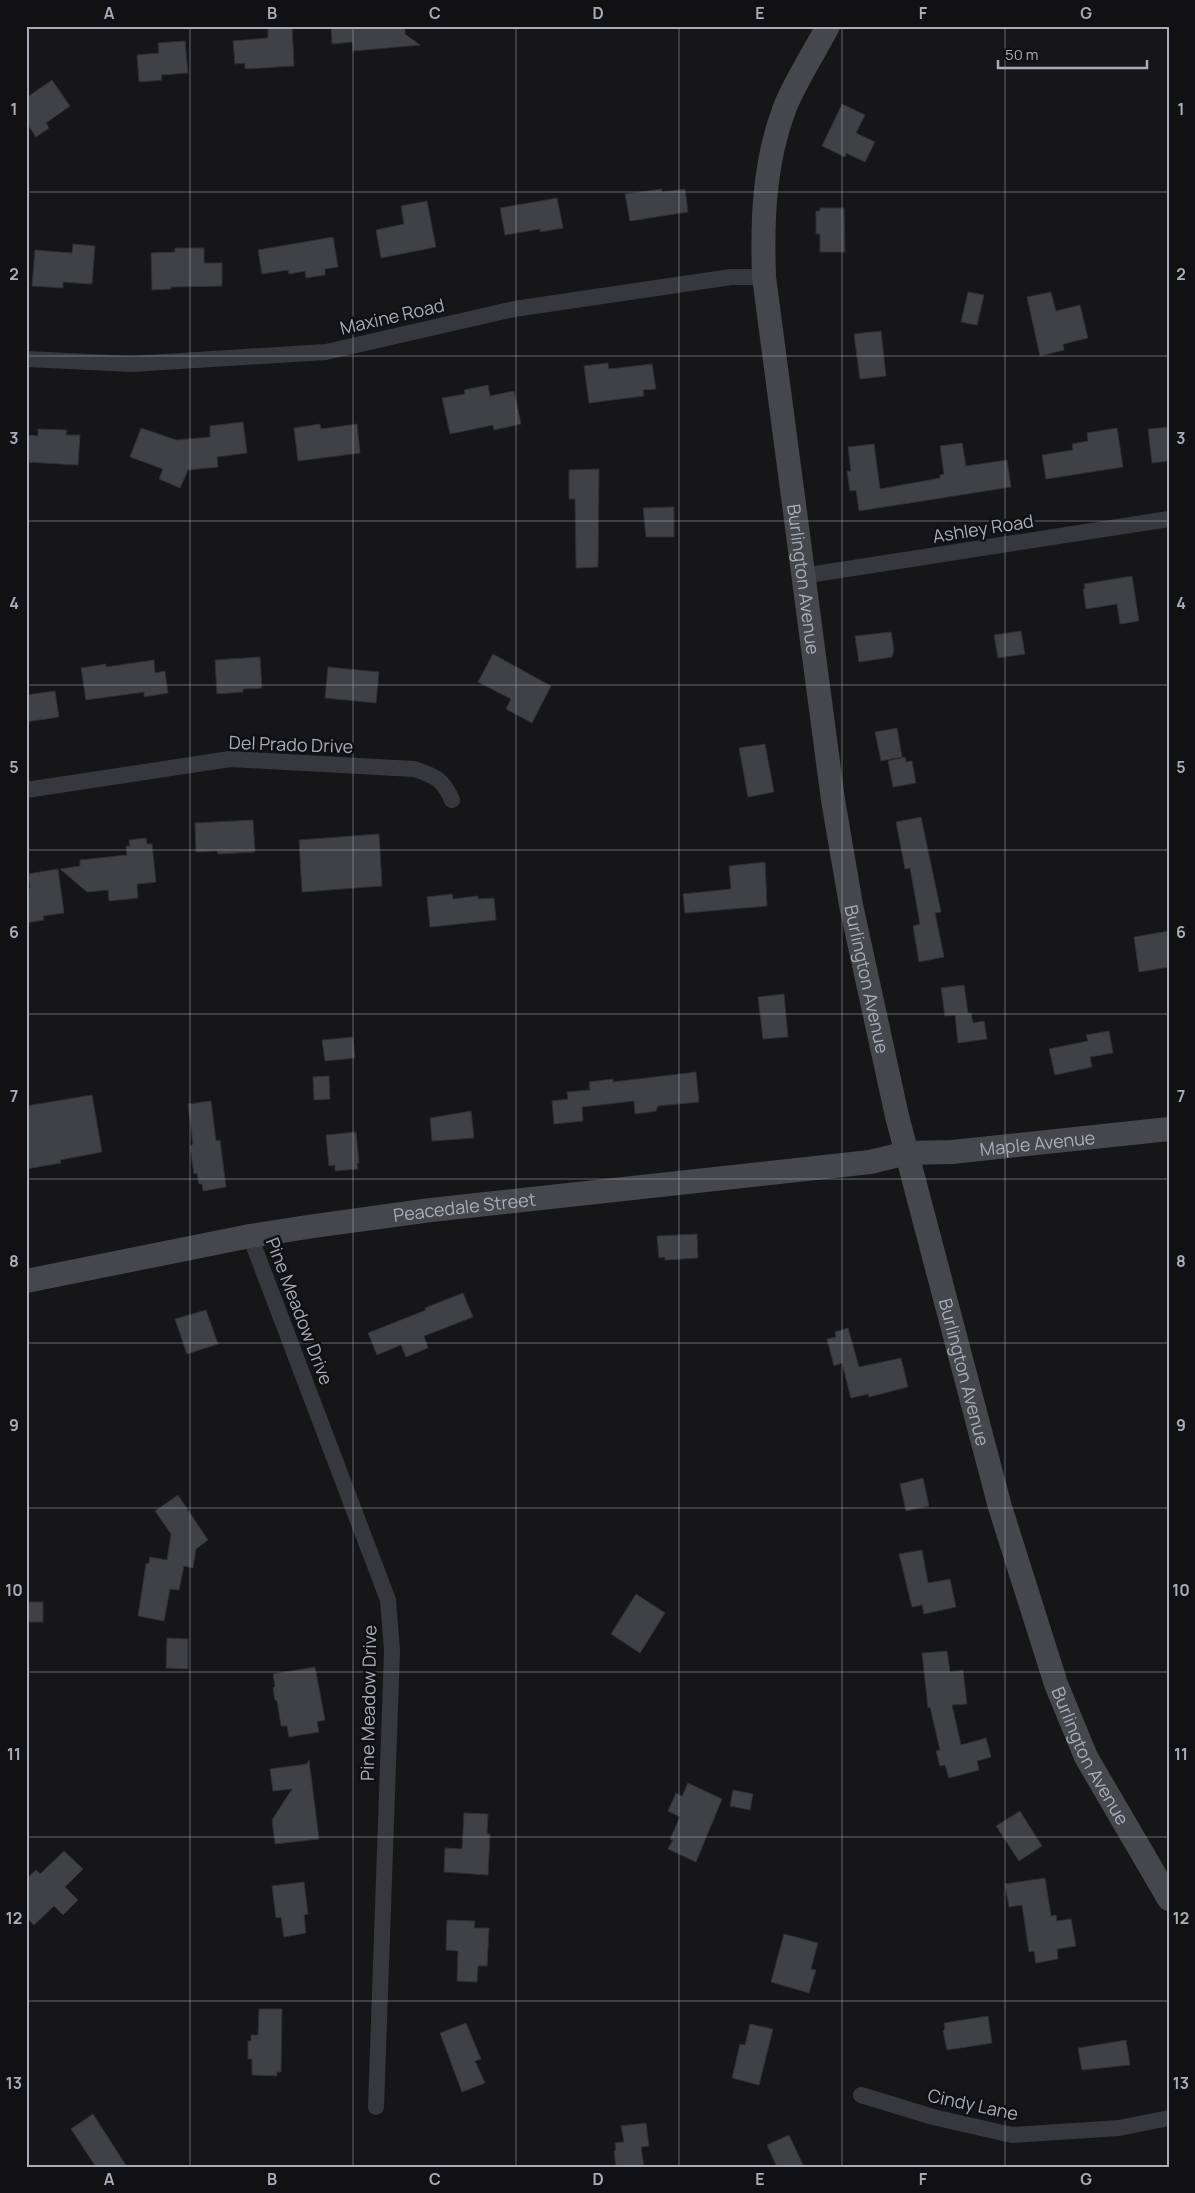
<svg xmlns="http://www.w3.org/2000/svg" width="1195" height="2193" font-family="Manrope,sans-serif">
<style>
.building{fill:#404145;stroke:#303034}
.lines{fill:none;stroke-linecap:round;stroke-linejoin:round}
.street{stroke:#37383d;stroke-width:16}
.secondary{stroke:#45474d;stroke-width:24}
.grid{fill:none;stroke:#a8adb8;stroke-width:1;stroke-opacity:0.55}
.labels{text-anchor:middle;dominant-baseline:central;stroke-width:5;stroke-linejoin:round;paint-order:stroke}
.street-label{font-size:18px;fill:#a8adb8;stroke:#111113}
.neatline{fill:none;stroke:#a8adb8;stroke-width:2}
.grid-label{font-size:16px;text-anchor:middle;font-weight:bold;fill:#a8adb8}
</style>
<rect width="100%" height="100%" fill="#161618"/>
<g class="building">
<polygon points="268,26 292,26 294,66 245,69 245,63 235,64 233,41 268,38"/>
<polygon points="331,26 405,26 405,34 420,45 353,51 352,42 332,44"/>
<polygon points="185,41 188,73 161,75 162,80 139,82 137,55 159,53 158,43"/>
<polygon points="52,80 70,106 46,123 49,128 36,137 26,122 26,98"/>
<polygon points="842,104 865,115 856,133 875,142 865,162 846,153 845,157 822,146"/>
<polygon points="662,189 662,192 685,189 688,212 630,221 625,194"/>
<polygon points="557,198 563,228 540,232 540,229 505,235 500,208"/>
<polygon points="427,201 436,247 381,258 376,230 404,224 401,206"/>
<polygon points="820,208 844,208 845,252 820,252 820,234 816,234 816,211 820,211"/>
<polygon points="333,237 338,267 325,269 325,275 306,278 305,271 289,274 288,270 262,274 258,250"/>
<polygon points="73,244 95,246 92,284 63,282 63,288 32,286 35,250 72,253"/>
<polygon points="175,248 204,248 204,263 222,263 222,286 171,287 171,289 152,290 151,253 175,252"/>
<polygon points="968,292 984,295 977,325 961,322"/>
<polygon points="1051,292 1056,311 1080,305 1088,338 1063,344 1064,350 1040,356 1027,297"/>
<polygon points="881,331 886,376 860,379 854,334"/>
<polygon points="608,363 609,369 652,364 656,389 643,390 644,396 589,403 584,366"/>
<polygon points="488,385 490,396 514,391 521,424 494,430 493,425 450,434 442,398 465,394 464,390"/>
<polygon points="243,422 247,453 217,457 218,467 188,470 180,488 159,479 163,469 130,457 141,428 176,440 210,437 210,426"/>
<polygon points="320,424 321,429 357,424 360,453 298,461 294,428"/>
<polygon points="1169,427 1169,461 1152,463 1148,429"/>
<polygon points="1117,428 1123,467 1046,479 1042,455 1073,450 1072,444 1088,441 1087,433"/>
<polygon points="38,429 67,430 66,435 80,435 78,465 26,462 26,435 38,436"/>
<polygon points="962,443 966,466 1007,460 1011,487 859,511 856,490 850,491 847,471 851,471 848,447 874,444 880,489 940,478 940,475 944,474 940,446"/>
<polygon points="599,469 598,567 576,568 575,499 569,499 569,470"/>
<polygon points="674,507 674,537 646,537 643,508"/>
<polygon points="1132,576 1139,621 1120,624 1117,604 1086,609 1083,589 1085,589 1084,584"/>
<polygon points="1021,631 1025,654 998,658 994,635"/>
<polygon points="891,632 894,650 892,657 859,662 855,636"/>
<polygon points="493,654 551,686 532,723 506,709 511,699 478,682"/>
<polygon points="260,657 262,688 243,689 243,692 217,694 215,660"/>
<polygon points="154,660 155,673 165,671 168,693 144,697 144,692 86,700 81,668 106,664 106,667"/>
<polygon points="328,667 379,672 376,703 325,698"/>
<polygon points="55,691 59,717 26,722 26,695"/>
<polygon points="897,728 902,757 881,761 875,732"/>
<polygon points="765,744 774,792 748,797 739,748"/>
<polygon points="905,757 906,762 912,761 916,783 893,787 888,761"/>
<polygon points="921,817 941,912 935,913 944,957 919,962 913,926 920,924 910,868 905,869 896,822"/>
<polygon points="253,820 255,852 218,854 217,851 196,852 195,823"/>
<polygon points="379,834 382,886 302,892 299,840"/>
<polygon points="146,838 147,844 152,844 156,882 137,884 138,898 109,901 108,890 87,892 60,869 80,866 80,860 127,855 126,846 130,846 129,840"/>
<polygon points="765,862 767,906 685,913 683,894 731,889 729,866"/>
<polygon points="58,869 64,913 43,916 44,920 26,923 26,889 30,888 28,874"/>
<polygon points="452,894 453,899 478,896 478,899 494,898 496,920 430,927 427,897"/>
<polygon points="1169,931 1169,967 1139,972 1134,937"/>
<polygon points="964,985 968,1013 971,1013 973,1023 984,1021 987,1039 958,1043 955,1015 945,1016 941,988"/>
<polygon points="784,994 788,1037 763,1039 758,997"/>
<polygon points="1109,1031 1113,1053 1090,1057 1092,1067 1055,1075 1049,1049 1088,1041 1086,1035"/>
<polygon points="353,1037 355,1058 325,1061 322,1040"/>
<polygon points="696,1072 699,1102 658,1106 656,1111 635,1114 634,1101 582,1107 583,1121 554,1124 552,1101 568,1099 567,1092 590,1090 589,1082 613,1079 613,1082"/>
<polygon points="329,1076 330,1099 314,1100 313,1077"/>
<polygon points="92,1095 102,1152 60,1160 61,1163 26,1169 26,1106"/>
<polygon points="211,1101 216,1141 220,1140 226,1187 203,1191 202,1184 199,1184 197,1173 194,1174 190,1147 193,1144 188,1104"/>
<polygon points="471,1111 474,1138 432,1141 430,1118"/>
<polygon points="356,1132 359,1163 357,1163 358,1169 335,1171 335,1165 329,1166 326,1135"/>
<polygon points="697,1234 698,1258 665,1260 665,1257 659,1258 657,1236"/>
<polygon points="463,1293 473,1317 424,1336 428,1348 406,1357 401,1345 377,1355 368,1333 426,1310 425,1308"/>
<polygon points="206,1310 218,1344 187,1354 175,1319"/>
<polygon points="848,1328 859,1367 901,1358 908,1387 869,1397 868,1394 851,1398 842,1363 834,1366 827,1339 836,1337 835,1332"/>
<polygon points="923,1478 929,1506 906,1511 900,1484"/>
<polygon points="178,1495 208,1540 196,1549 193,1568 184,1566 179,1590 170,1589 164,1621 138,1616 146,1564 149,1563 150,1557 167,1560 171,1534 155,1511"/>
<polygon points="922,1550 928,1583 950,1579 956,1607 924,1614 922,1605 912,1607 899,1554"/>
<polygon points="636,1594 665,1613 640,1653 611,1634"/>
<rect x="26" y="1602" width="17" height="20"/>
<polygon points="167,1638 188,1639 188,1669 166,1668"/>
<polygon points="947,1651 950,1672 963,1670 967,1704 952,1705 961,1745 986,1738 991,1757 977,1761 979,1770 949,1778 945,1765 940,1766 936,1751 940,1750 930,1707 928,1708 922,1653"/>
<polygon points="315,1667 325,1720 317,1722 319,1732 289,1737 287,1726 281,1726 277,1701 275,1700 273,1688 275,1686 273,1674"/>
<polygon points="309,1760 319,1839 275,1844 272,1820 292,1789 273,1791 270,1769 307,1764"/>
<polygon points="688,1783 722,1799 696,1862 668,1849 673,1840 670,1839 680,1817 668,1811 676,1793 682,1796"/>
<polygon points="733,1790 753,1794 750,1810 730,1806"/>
<polygon points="1020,1811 1042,1846 1019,1861 996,1826"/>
<polygon points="464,1813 488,1814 487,1834 490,1834 488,1875 444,1872 445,1848 462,1849"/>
<polygon points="64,1851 83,1869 65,1887 78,1900 63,1915 54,1906 34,1925 26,1917 26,1879 36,1870 40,1874"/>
<polygon points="1045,1878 1051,1916 1056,1915 1057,1921 1071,1919 1076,1946 1057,1949 1058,1959 1036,1963 1034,1951 1029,1952 1022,1905 1009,1907 1005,1884"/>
<polygon points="304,1882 308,1914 304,1915 306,1933 284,1937 281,1917 276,1918 272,1886"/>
<polygon points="447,1920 475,1921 474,1928 489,1928 487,1966 478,1966 477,1982 457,1981 458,1951 446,1950"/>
<polygon points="784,1934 818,1943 811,1969 816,1970 809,1993 771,1982"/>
<polygon points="259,2009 282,2009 281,2072 277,2072 277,2076 252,2075 252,2059 248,2059 248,2041 251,2041 251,2035 258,2035"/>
<polygon points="988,2016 992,2043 947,2050 943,2031 945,2029 944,2023"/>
<polygon points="466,2023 481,2059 475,2061 485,2083 462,2092 440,2033"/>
<polygon points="750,2024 773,2029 759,2085 732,2078 740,2044 745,2045"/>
<polygon points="1126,2040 1130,2065 1082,2070 1078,2048"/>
<polygon points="93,2114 127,2167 96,2167 71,2129"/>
<polygon points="646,2123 649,2146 641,2147 644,2167 616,2167 614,2151 616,2150 615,2143 624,2142 621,2126"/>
<polygon points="789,2135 804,2167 777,2167 767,2145"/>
</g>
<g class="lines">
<g class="street">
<polyline points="26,359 132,364 326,352 514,309 731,277 764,277"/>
<polyline points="802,576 1169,519"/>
<path d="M26,790L230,759L414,769C435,776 443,779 452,800"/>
<polyline points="250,1236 388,1600 392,1651 376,2107"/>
<polyline points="861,2095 933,2117 1012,2135 1119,2128 1169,2118"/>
</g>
<g class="secondary">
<path id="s1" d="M828,26C814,53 796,80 785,107C764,162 762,219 764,277L833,800L851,905L897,1116L1000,1507L1056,1684L1086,1757L1169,1899"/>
<path id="s2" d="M26,1281L250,1236L314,1226L431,1210L870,1162L907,1153L952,1152L1169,1129"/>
</g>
</g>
<path class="grid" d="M190,26V2167M353,26V2167M516,26V2167M679,26V2167M842,26V2167M1005,26V2167M26,192H1169M26,356H1169M26,521H1169M26,685H1169M26,850H1169M26,1014H1169M26,1179H1169M26,1343H1169M26,1508H1169M26,1672H1169M26,1837H1169M26,2001H1169"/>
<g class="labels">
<g class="street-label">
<text transform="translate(392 316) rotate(-13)">Maxine Road</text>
<text transform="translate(983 528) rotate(-9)">Ashley Road</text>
<text stroke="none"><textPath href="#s1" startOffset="569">Burlington Avenue</textPath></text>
<text transform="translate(291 744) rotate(2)">Del Prado Drive</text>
<text stroke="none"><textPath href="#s1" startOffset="974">Burlington Avenue</textPath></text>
<text stroke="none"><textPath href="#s2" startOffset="1022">Maple Avenue</textPath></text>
<text stroke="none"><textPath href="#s2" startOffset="445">Peacedale Street</textPath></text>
<text transform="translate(300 1311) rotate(69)">Pine Meadow Drive</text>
<text stroke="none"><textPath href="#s1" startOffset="1379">Burlington Avenue</textPath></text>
<text transform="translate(368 1703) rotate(-89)">Pine Meadow Drive</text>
<text stroke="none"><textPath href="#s1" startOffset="1784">Burlington Avenue</textPath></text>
<text transform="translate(973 2104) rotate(12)">Cindy Lane</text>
</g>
</g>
<rect width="1195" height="2193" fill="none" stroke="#111113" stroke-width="55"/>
<path d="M998 60v8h149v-8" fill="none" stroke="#a8adb8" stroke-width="2.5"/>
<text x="1005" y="60" font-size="15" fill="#a8adb8" stroke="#111113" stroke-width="4" paint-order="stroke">50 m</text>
<rect x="28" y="28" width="1140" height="2138" class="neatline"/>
<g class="grid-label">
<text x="109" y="19">A</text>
<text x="272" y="19">B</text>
<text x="435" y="19">C</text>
<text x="598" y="19">D</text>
<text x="760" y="19">E</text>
<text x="923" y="19">F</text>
<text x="1086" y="19">G</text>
<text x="14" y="115">1</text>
<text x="1181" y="115">1</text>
<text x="14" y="280">2</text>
<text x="1181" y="280">2</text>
<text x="14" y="444">3</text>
<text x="1181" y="444">3</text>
<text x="14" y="609">4</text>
<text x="1181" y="609">4</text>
<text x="14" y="773">5</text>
<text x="1181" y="773">5</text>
<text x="14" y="938">6</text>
<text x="1181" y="938">6</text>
<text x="14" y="1102">7</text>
<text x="1181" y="1102">7</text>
<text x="14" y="1267">8</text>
<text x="1181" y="1267">8</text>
<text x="14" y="1431">9</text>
<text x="1181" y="1431">9</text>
<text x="14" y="1596">10</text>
<text x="1181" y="1596">10</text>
<text x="14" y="1760">11</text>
<text x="1181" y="1760">11</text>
<text x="14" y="1924">12</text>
<text x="1181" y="1924">12</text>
<text x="14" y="2089">13</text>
<text x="1181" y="2089">13</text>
<text x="109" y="2185">A</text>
<text x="272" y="2185">B</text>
<text x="435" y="2185">C</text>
<text x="598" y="2185">D</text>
<text x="760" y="2185">E</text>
<text x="923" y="2185">F</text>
<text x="1086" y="2185">G</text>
</g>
</svg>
